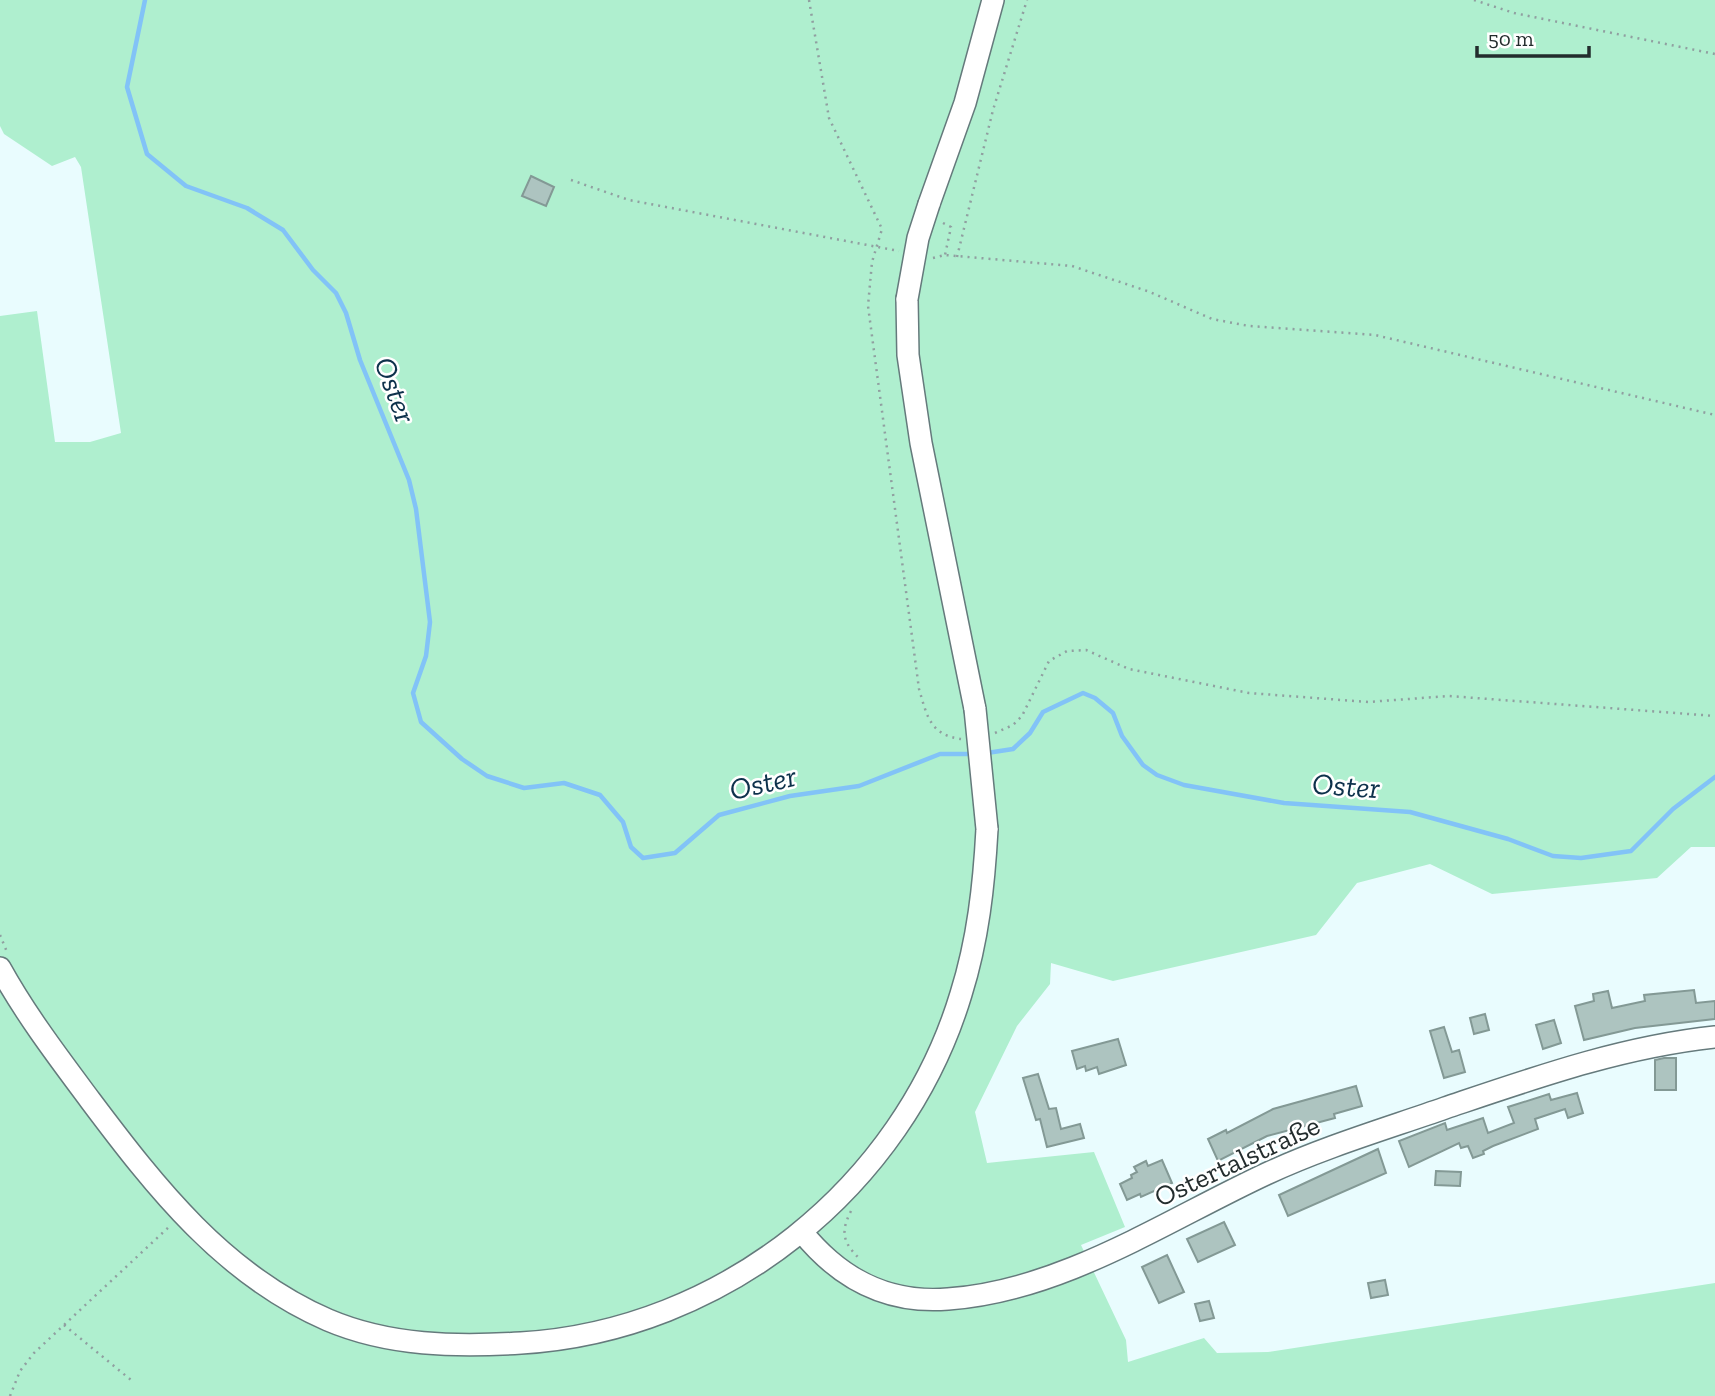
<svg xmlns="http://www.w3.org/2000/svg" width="1715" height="1396" font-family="'Zilla Slab',serif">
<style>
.green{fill:#afefcf}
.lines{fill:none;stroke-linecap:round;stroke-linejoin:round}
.stream{stroke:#82c3f7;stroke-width:4.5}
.building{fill:#adc4c0;stroke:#839995;stroke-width:2}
.secondary-casing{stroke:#657a7c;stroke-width:24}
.path{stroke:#909fa0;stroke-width:2.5;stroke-dasharray:2 5;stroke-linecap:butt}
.secondary{stroke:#fff;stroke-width:21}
.secondary-bridge-casing{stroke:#657a7c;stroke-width:24;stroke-linecap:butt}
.secondary-bridge{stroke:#fff;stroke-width:21}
.labels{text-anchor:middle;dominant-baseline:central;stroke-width:5;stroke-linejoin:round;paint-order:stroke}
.street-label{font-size:28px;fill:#232c2d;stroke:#fff}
.water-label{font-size:30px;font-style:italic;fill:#0d314b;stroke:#fff}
</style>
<rect width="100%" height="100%" fill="#e9fcfe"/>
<polygon class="green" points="0,0 1715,0 1715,847 1691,847 1657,878 1492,894 1430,864 1357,883 1316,935 1113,981 1051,963 1050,984 1017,1026 975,1112 987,1163 1094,1152 1125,1227 1081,1245 1126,1340 1128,1362 1204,1338 1217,1353 1268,1352 1715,1283 1715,1396 0,1396 0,316 37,311 55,442 90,442 121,433 81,167 75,157 52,166 4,134 0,126"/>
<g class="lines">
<g class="stream">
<polyline points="145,0 127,87 147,154 186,186 247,208 283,230 313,270 336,293 346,313 360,360 409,480 416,509 430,622 426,656 413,693 421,722 462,759 487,776 524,788 564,783 600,795 623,822 631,847 643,858 675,853 719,815 790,796 859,786 940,754 974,754"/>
<polyline points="987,753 1013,749 1030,733 1043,712 1083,693 1095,698 1113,713 1122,736 1143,765 1157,775 1184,785 1284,803 1410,812 1508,839 1553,856 1581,858 1631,851 1673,809 1715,777"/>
</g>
</g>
<g class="building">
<polygon points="531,176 554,187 546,206 522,196"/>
<polygon points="1694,990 1696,1003 1715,1001 1715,1019 1635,1028 1584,1040 1575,1006 1594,1001 1593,994 1608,991 1612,1008 1645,1001 1644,995"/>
<polygon points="1485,1014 1489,1030 1474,1034 1470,1018"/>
<polygon points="1554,1020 1561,1043 1543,1049 1536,1025"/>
<polygon points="1444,1027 1452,1052 1459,1050 1465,1072 1444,1078 1430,1031"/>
<polygon points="1118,1039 1126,1065 1099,1074 1097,1067 1086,1071 1085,1066 1077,1069 1072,1051"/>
<polygon points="1664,1058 1676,1058 1676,1090 1655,1090 1655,1060"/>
<polygon points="1038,1074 1049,1109 1056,1108 1061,1129 1080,1124 1084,1138 1047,1147 1040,1119 1036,1120 1023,1078"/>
<polygon points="1356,1086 1362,1106 1334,1114 1335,1118 1267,1136 1218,1161 1208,1139 1226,1130 1227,1133 1273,1109"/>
<polygon points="1577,1093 1583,1113 1568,1118 1565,1109 1535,1119 1538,1129 1493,1146 1483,1151 1484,1154 1473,1158 1468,1146 1461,1148 1459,1143 1409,1167 1399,1141 1445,1123 1447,1130 1483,1118 1488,1133 1514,1123 1508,1107 1549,1094 1551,1100"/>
<polygon points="1378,1149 1386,1173 1288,1216 1279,1195"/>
<polygon points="1162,1160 1172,1183 1141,1197 1140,1194 1127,1200 1120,1184 1132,1178 1131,1175 1137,1172 1134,1167 1146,1161 1148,1166"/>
<polygon points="1436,1171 1461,1172 1460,1186 1435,1185"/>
<polygon points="1224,1222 1235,1245 1198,1262 1187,1239"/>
<polygon points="1167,1255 1184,1292 1159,1303 1142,1267"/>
<polygon points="1385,1280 1388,1295 1371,1298 1368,1283"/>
<polygon points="1209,1301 1214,1318 1200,1321 1195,1304"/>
</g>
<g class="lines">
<g class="secondary-casing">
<g id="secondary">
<polyline points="929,204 965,103 993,0"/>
<polyline points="907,299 908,355 921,443 975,709"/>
<path d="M0,968C26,1015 58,1057 90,1100C156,1188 224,1275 328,1320C389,1346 456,1347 521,1343C723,1331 903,1187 961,994C978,940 984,885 987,829"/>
<path d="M802,1232C840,1279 887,1304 948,1299C1062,1291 1165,1221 1266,1174C1324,1147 1385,1129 1445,1108C1534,1078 1621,1047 1715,1037"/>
</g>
</g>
<g class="path">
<path d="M809,0L829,118L882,229L872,262L868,306L919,689C927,716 930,735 961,739"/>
<polyline points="1474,0 1514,13 1715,54"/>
<polyline points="571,180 629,200 899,251"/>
<polyline points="943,223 951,227 945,255"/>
<polyline points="957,257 993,110 1027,0"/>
<polyline points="933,258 945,255 1072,266 1150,292 1212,319 1249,326 1375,335 1715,415"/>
<polyline points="995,733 1013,725 1022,716 1049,661 1067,651 1086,650 1129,669 1249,693 1368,702 1449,696 1715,716"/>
<polyline points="0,935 7,952"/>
<path d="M851,1211C840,1232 843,1243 860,1259"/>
<polyline points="64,1325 131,1380"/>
<polyline points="10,1396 20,1371 34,1353 171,1225"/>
</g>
<use href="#secondary" class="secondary"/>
<g class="secondary-bridge-casing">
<g id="secondary-bridge">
<polyline points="907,299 918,238 929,204"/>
<polyline points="975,709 987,829"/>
</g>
</g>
<use href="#secondary-bridge" class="secondary-bridge"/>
</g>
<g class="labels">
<g class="street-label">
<text transform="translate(1237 1161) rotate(-25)">Ostertalstraße</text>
</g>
<g class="water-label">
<text transform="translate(395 390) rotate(70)">Oster</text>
<text transform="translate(763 783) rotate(-13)">Oster</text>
<text transform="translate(1346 786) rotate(4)">Oster</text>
</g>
</g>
<path d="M1477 46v10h112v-10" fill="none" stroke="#232c2d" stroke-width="3.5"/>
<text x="1488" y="46" font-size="21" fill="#232c2d" stroke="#ffffff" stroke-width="5" paint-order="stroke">50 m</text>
</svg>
